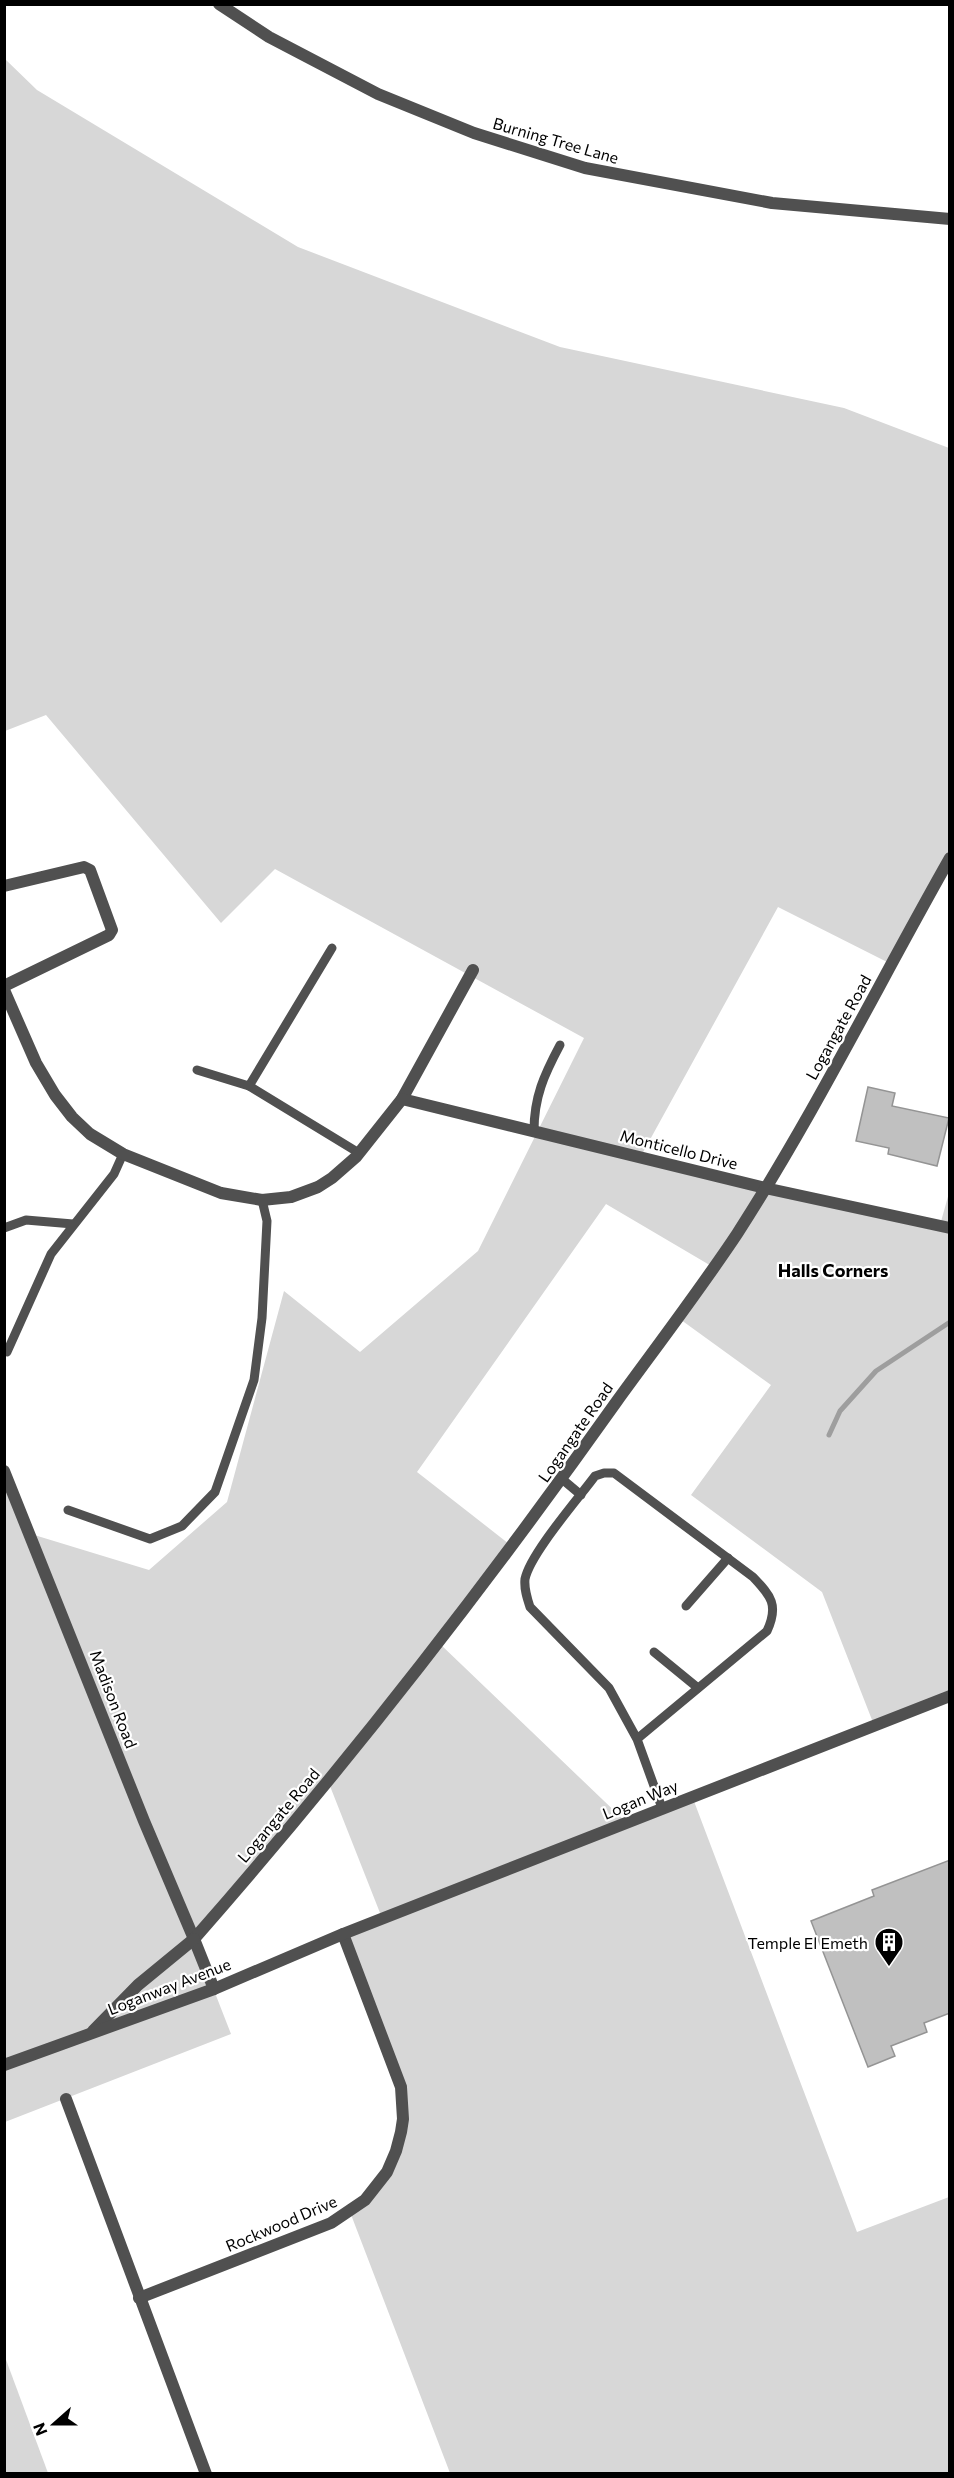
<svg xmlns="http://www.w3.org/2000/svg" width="954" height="2478" font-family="Commissioner,sans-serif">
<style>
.green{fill:#d7d7d7}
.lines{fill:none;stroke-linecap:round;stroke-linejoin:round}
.stream{stroke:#9e9e9e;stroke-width:5}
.building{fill:#c0c0c0;stroke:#949494;stroke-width:1.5}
.service{stroke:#505050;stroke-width:9}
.minor{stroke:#505050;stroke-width:12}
.tertiary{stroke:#505050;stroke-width:12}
.labels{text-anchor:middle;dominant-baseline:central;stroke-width:4.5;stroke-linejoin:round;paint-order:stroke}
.street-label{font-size:16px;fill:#000;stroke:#fff}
.poi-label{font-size:16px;fill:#000;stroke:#fff;text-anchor:end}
.neighbourhood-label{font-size:18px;font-weight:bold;fill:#000;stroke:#fff}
</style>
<rect width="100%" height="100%" fill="#fff"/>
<g class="green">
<polygon points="5,59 37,90 298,247 560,347 844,408 949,448 949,858 891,964 778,907 641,1156 940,1225 949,1193 949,1695 874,1725 822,1592 691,1495 771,1385 677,1317 713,1267 606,1204 417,1472 513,1547 439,1643 626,1822 692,1796 857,2232 949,2197 949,2473 450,2473 350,2212 387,2172 403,2100 343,1934 382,1918 328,1781 194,1939 231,2034 5,2122 4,1471 31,1534 149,1570 227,1502 284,1291 360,1352 478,1251 584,1038 275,869 221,923 46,715 5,731"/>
<polygon points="5,2357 48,2473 5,2473"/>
</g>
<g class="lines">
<polyline class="stream" points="829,1435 840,1411 876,1371 950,1322"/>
</g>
<g class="building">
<polygon points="868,1087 895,1093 892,1106 949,1118 937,1166 888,1154 889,1148 856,1141"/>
<polygon points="950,1860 950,2013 924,2023 927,2032 891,2046 895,2056 868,2067 811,1921 874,1896 872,1890"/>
</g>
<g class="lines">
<g class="service">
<polyline points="332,948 249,1086 359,1153"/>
<polyline points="197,1070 249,1086"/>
<path d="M534,1131C534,1097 544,1075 560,1045"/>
<polyline points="4,1228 26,1220 73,1224"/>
<polyline points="7,1352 51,1254 114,1174 123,1154"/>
<polyline points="562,1479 581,1495"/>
<polyline points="68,1510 150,1539 182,1526 215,1492 254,1380 262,1318 267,1221 262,1200"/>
<polyline points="686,1606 728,1558"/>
<polyline points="654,1652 698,1688"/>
<path d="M637,1739L767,1631C779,1605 771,1596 753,1577L614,1473H604L595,1476C578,1499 530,1554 525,1579C524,1589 527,1598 530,1607L609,1688L637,1739L662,1808"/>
</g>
<g class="minor">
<polyline points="219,4 269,37 378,94 474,133 585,168 772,203 950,219"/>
<polyline points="4,886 84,867 90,870 112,930 109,935 4,986"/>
<polyline points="4,990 36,1063 55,1095 72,1117 90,1134 123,1154 221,1193 262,1200 291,1197 318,1187 332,1178 356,1157 402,1099 473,970"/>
<polyline points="402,1099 765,1188 950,1228"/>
<polyline points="4,1471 144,1821 194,1939"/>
<polyline points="66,2099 206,2474"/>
<polyline points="139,2298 331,2223 365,2200 387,2172 396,2151 401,2132 403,2119 401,2087 343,1934"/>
</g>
<g class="tertiary">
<path d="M214,1989L194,1939C345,1767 485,1587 617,1401C657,1346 699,1291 737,1234C815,1113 879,983 950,858"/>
<polyline points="93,2031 138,1985 194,1939"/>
<polyline points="4,2065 214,1989 343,1934 950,1696"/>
</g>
</g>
<defs>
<g id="building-pin" transform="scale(1.5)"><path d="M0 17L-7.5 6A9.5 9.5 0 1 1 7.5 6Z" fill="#000" stroke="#fff"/><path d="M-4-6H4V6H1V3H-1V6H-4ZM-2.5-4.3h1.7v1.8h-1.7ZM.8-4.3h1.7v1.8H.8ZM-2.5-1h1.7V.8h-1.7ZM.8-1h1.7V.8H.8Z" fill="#fff"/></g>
</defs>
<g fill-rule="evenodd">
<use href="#building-pin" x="889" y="1942"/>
</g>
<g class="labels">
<g class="street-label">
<text transform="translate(556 140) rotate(16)">Burning Tree Lane</text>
<text transform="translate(838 1027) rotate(-61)">Logangate Road</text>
<text transform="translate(679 1149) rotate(14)">Monticello Drive</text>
<text transform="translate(575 1432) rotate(-55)">Logangate Road</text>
<text transform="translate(114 1699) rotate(69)">Madison Road</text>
<text transform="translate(640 1799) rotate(-22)">Logan Way</text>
<text transform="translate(278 1815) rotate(-50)">Logangate Road</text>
<text transform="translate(169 1986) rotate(-21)">Loganway Avenue</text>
<text transform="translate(281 2223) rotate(-23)">Rockwood Drive</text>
</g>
<g class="poi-label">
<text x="868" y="1942">Temple El Emeth</text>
</g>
<g class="neighbourhood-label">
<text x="833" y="1270">Halls Corners</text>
</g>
</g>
<rect width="954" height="2478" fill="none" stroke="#000000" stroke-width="12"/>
<g transform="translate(54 2424) rotate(249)" stroke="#ffffff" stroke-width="4.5" paint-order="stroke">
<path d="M0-4.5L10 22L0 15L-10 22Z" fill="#000000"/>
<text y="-9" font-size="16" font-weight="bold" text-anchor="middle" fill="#000000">N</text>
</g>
</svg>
